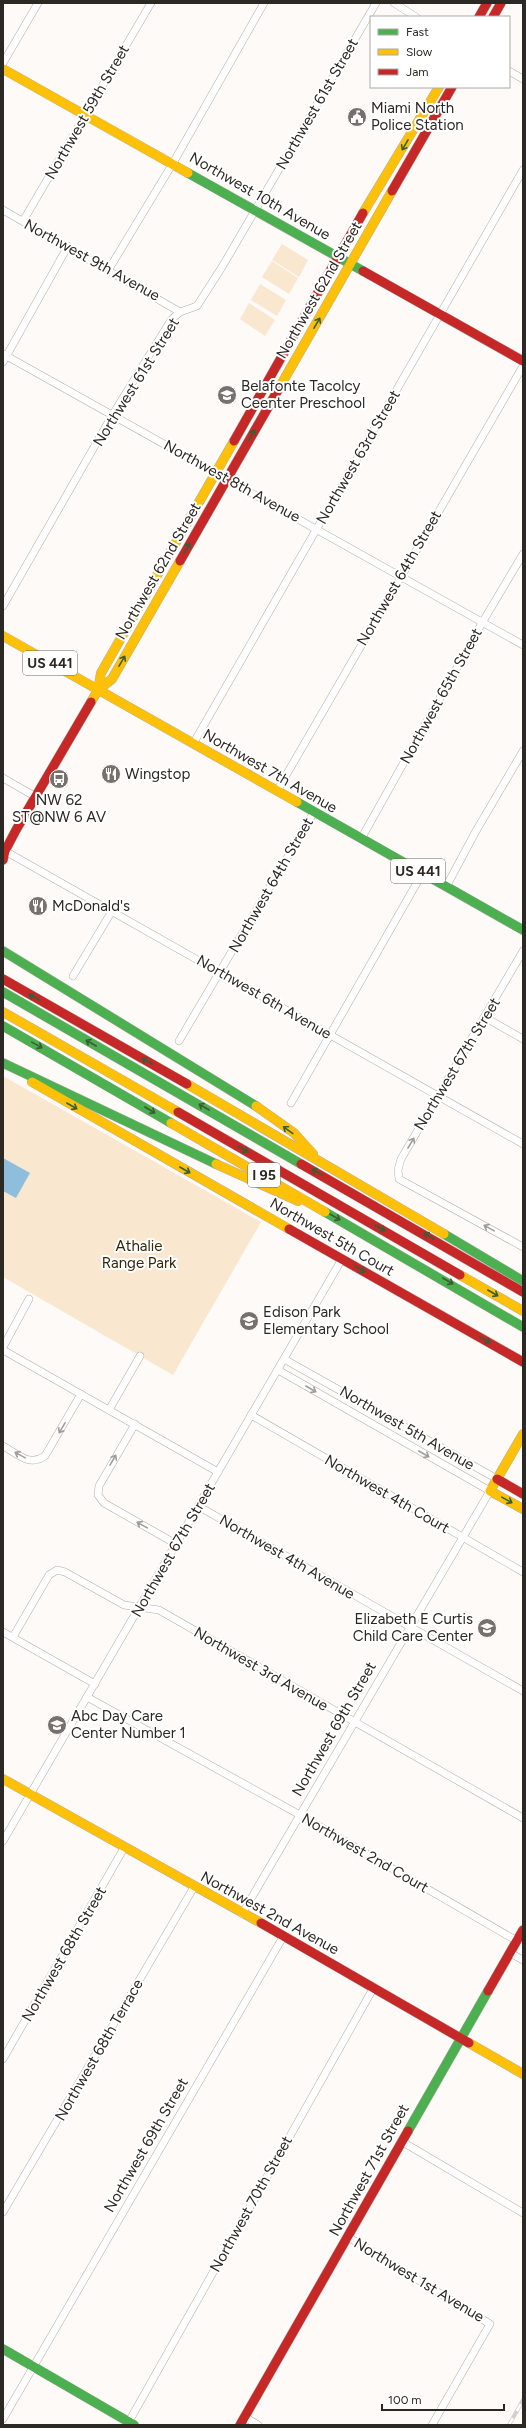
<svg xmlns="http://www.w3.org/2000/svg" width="526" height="2428" font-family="Figtree,sans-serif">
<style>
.green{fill:#f9e7cf}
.water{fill:#8ebedc}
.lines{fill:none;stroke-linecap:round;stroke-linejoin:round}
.street-casing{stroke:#b1aeaa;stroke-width:8}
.fast-casing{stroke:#b1aeaa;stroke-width:10}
.slow-casing{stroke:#b1aeaa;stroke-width:10}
.jam-casing{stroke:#b1aeaa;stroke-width:10}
.street{stroke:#fffefe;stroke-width:7}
.fast{stroke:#4caf50;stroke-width:9}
.slow{stroke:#ffc107;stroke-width:9}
.jam{stroke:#c62828;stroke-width:9}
.rail-casing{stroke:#d2d0cf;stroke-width:4}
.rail{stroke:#fff;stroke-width:2.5;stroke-dasharray:8;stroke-linecap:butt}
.oneway{stroke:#395e35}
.oneway2{stroke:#a09e9b}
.labels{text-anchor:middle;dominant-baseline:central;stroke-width:4;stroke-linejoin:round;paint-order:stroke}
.shield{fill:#fff;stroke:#6b6865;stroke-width:1}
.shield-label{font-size:14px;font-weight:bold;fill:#2c2823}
.street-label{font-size:15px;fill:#2c2823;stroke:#fff}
.poi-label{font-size:15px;fill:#2c2823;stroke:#fff;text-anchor:start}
.park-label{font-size:15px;fill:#382608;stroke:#fff}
</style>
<rect width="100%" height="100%" fill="#fdfaf7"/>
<g class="green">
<polygon points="282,244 308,260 299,277 272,260"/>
<polygon points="272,261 298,278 289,294 262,277"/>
<polygon points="260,284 286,300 277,316 251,300"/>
<polygon points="249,303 275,320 265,336 240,319"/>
<polygon points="3,1076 261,1222 173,1375 3,1277"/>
</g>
<polygon class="water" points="3,1158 30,1173 16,1198 3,1191"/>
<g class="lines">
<g class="street-casing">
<g id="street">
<polyline points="394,3 416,17"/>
<polyline points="3,63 38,3"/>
<polyline points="509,71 523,79"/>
<polyline points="3,210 180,312"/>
<polyline points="23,221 151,3"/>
<polyline points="109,269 173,163 264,3"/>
<polyline points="3,354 523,645"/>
<polyline points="3,362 68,246"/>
<polyline points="3,606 113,414 171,320 180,312 197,306 222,267 376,3"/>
<polyline points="193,744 523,170"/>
<polyline points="3,778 36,797"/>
<polyline points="277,791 523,366"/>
<polyline points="361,839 482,623 523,554"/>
<polyline points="5,851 523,1144"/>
<polyline points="446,887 476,831 523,751"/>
<polyline points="523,951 401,1159 398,1170 399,1179 523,1247"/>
<polyline points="73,976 112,911"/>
<polyline points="486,1018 523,1039"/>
<polyline points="179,1041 314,812"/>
<polyline points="291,1103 422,874"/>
<polyline points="3,1347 29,1299"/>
<polyline points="3,1350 218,1472"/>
<polyline points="284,1359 497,1479"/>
<polyline points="109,1410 140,1356"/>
<polyline points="251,1415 523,1572"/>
<polyline points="135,1424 99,1486 98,1495 104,1503 176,1544"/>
<path d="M3,1446C18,1454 29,1467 45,1456L81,1394"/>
<polyline points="198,1506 523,1691"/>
<polyline points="3,1632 95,1684"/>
<polyline points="13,1637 49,1575 57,1570 65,1572 124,1605 159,1610 523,1818"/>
<polyline points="87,1697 300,1815 517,1941"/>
<polyline points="3,1841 342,1259"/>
<polyline points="242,1914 490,1491 278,1370"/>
<polyline points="510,1953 523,1960"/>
<polyline points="3,2059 124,1848"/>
<polyline points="401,2141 523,2213"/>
<polyline points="3,2212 194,1887"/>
<polyline points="348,2237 490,2324 432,2425"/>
<polyline points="245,2417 258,2425"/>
<polyline points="3,2419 283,1937"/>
<polyline points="127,2425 374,1987"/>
</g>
</g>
<g class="fast-casing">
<g id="fast">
<polyline points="188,173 363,271"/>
<polyline points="297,802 523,930"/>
<polyline points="3,951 256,1106"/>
<polyline points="3,992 301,1164"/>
<polyline points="3,1026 171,1123"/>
<polyline points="3,1063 216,1164"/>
<polyline points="325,1212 523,1327"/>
<polyline points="444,1234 523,1281"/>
<polyline points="408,2131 488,1991"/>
<polyline points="3,2349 134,2425"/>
</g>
</g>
<g class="slow-casing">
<g id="slow">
<polyline points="3,69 188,173"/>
<polyline points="363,213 439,87"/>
<polyline points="278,390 392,191"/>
<polyline points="3,636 297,802"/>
<polyline points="98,690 112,679 180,561"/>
<polyline points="91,702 98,690 101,673 234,441"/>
<polyline points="3,1012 178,1112"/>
<polyline points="32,1082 289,1229"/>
<polyline points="187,1084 444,1234"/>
<polyline points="256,1106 294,1133 313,1154"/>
<polyline points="171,1123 325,1212"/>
<polyline points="216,1164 298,1201"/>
<polyline points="460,1275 523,1311"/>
<polyline points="523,1434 490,1491 523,1509"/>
<polyline points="3,1779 261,1923"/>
<polyline points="469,2043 523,2074"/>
</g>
</g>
<g class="jam-casing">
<g id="jam">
<polyline points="479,17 487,3"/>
<polyline points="493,17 501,3"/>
<polyline points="392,191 452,87"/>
<polyline points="363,271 523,361"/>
<polyline points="234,441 363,213"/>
<polyline points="180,561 278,390"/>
<polyline points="3,860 5,851 16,830 91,702"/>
<polyline points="3,979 187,1084"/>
<polyline points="178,1112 460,1275"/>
<polyline points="301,1164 523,1292"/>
<polyline points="289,1229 523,1362"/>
<polyline points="497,1479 523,1494"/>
<polyline points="261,1923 469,2043"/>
<polyline points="488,1991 523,1930"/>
<polyline points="240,2425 408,2131"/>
</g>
</g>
<use href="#street" class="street"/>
<use href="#fast" class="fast"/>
<use href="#slow" class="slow"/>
<use href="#jam" class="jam"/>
<g class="rail-casing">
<polyline id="rail" points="509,2425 523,2400"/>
</g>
<use href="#rail" class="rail"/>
</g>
<defs><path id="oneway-shaft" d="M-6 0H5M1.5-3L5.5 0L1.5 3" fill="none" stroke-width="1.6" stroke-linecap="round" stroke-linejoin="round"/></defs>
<g class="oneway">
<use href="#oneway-shaft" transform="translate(405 145) rotate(120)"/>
<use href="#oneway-shaft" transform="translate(317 323) rotate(-60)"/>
<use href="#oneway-shaft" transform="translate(252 435) rotate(-60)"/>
<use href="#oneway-shaft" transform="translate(187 548) rotate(-60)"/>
<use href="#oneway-shaft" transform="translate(122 661) rotate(-60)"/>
<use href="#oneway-shaft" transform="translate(34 997) rotate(-150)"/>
<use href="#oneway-shaft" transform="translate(91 1043) rotate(-150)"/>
<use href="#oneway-shaft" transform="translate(37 1045) rotate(29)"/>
<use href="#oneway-shaft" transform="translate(147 1061) rotate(-150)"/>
<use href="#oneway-shaft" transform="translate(72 1106) rotate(30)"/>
<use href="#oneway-shaft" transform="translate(204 1107) rotate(-150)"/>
<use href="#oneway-shaft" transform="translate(150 1110) rotate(30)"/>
<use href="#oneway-shaft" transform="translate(288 1130) rotate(-144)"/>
<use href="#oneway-shaft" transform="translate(243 1149) rotate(30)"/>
<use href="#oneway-shaft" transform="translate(185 1170) rotate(30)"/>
<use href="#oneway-shaft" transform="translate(317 1172) rotate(-150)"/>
<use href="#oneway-shaft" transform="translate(335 1217) rotate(30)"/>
<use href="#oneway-shaft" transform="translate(380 1228) rotate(30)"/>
<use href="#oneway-shaft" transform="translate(429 1236) rotate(-150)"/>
<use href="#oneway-shaft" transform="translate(360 1269) rotate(30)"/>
<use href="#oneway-shaft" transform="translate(448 1281) rotate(30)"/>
<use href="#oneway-shaft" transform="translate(493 1293) rotate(30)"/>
<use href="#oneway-shaft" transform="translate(485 1340) rotate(30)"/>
<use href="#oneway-shaft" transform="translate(507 1500) rotate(29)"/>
</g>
<g class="oneway2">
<use href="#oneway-shaft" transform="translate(411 1143) rotate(-59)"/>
<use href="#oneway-shaft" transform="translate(489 1228) rotate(-151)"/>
<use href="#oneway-shaft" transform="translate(311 1389) rotate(30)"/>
<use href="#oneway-shaft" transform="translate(62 1428) rotate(120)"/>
<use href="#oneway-shaft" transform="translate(424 1454) rotate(30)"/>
<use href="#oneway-shaft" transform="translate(20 1455) rotate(-151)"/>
<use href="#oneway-shaft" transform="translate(113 1460) rotate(-60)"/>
<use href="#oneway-shaft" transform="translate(142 1525) rotate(-151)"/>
</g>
<defs>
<g id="civic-disc" transform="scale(1)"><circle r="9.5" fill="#75726d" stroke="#fff"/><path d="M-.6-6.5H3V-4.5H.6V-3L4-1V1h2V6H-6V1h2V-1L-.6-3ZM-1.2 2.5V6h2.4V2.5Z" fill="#fff"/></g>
<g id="school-disc" transform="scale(1)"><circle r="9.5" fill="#75726d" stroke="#fff"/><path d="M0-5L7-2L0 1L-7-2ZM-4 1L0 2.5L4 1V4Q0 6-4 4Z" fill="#fff"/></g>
<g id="restaurant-disc" transform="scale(1)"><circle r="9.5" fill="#75726d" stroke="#fff"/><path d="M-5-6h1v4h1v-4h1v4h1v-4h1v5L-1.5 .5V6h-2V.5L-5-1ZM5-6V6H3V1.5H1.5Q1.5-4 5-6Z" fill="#fff"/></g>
<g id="bus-disc" transform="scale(1)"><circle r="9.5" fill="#75726d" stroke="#fff"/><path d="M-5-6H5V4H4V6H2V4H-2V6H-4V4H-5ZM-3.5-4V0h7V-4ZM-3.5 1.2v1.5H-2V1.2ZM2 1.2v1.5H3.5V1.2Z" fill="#fff"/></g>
</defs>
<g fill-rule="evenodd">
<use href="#civic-disc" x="357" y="117"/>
<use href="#school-disc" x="227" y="395"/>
<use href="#restaurant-disc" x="111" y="774"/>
<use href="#bus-disc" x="59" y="779"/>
<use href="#restaurant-disc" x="38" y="906"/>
<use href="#school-disc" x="249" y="1321"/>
<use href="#school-disc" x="487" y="1628"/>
<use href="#school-disc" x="57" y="1725"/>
</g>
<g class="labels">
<g class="shield">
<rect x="23" y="651" width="54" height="24" rx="3"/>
<rect x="391" y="859" width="54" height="24" rx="3"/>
<rect x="248" y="1163" width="32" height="24" rx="3"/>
</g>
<g class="shield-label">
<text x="50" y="663">US 441</text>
<text x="418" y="871">US 441</text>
<text x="264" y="1175">I 95</text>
</g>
<g class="street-label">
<text transform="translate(317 104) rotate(-60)">Northwest 61st Street</text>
<text transform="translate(87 112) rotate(-60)">Northwest 59th Street</text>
<text transform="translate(260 196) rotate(30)">Northwest 10th Avenue</text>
<text transform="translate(92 260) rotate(29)">Northwest 9th Avenue</text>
<text transform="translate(319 290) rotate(-60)">Northwest 62nd Street</text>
<text transform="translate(136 382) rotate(-58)">Northwest 61st Street</text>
<text transform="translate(358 457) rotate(-60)">Northwest 63rd Street</text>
<text transform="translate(232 481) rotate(29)">Northwest 8th Avenue</text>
<text transform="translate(158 571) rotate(-60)">Northwest 62nd Street</text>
<text transform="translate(399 578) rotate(-60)">Northwest 64th Street</text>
<text transform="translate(441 696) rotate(-61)">Northwest 65th Street</text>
<text transform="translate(270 771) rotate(30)">Northwest 7th Avenue</text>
<text transform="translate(271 885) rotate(-60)">Northwest 64th Street</text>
<text transform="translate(264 997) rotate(30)">Northwest 6th Avenue</text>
<text transform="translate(457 1064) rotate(-59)">Northwest 67th Street</text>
<text transform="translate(332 1237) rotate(30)">Northwest 5th Court</text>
<text transform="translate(407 1428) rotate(30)">Northwest 5th Avenue</text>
<text transform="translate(387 1494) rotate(30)">Northwest 4th Court</text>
<text transform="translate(173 1550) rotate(-60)">Northwest 67th Street</text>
<text transform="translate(287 1557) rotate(30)">Northwest 4th Avenue</text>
<text transform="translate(261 1669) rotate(30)">Northwest 3rd Avenue</text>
<text transform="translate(334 1729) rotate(-60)">Northwest 69th Street</text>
<text transform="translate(365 1853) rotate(30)">Northwest 2nd Court</text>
<text transform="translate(270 1913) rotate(29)">Northwest 2nd Avenue</text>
<text transform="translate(64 1954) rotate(-60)">Northwest 68th Street</text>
<text transform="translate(99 2050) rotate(-60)">Northwest 68th Terrace</text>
<text transform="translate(146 2145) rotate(-60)">Northwest 69th Street</text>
<text transform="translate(369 2170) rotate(-61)">Northwest 71st Street</text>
<text transform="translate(251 2204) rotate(-61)">Northwest 70th Street</text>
<text transform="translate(419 2280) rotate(31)">Northwest 1st Avenue</text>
</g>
<g class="poi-label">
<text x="371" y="108">Miami North<tspan x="371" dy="17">Police Station</tspan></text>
<text x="241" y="386">Belafonte Tacolcy<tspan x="241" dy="17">Ceenter Preschool</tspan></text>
<text x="125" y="774">Wingstop</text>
<text x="59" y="800" text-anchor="middle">NW 62<tspan x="59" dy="17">ST@NW 6 AV</tspan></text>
<text x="52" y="906">McDonald's</text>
<text x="263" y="1312">Edison Park<tspan x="263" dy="17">Elementary School</tspan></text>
<text x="473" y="1619" text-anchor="end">Elizabeth E Curtis<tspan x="473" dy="17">Child Care Center</tspan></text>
<text x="71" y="1716">Abc Day Care<tspan x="71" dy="17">Center Number 1</tspan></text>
</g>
<g class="park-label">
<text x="139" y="1246">Athalie<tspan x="139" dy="17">Range Park</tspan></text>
</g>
</g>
<rect width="526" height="2428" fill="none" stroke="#2c2823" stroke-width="8"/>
<rect x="370" y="16" width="140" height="72" fill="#ffffff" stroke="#aba9a7"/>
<rect x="378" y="29" width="20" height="6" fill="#4caf50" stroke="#aba9a7"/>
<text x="406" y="36" font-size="12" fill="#2c2823">Fast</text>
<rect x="378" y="49" width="20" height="6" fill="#ffc107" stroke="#aba9a7"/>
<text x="406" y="56" font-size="12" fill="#2c2823">Slow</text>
<rect x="378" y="69" width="20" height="6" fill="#c62828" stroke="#aba9a7"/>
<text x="406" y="76" font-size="12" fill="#2c2823">Jam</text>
<path d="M382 2404v6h122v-6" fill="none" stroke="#2c2823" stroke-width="2"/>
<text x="388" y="2404" font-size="12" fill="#2c2823" stroke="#ffffff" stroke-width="3" paint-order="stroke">100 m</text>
</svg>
